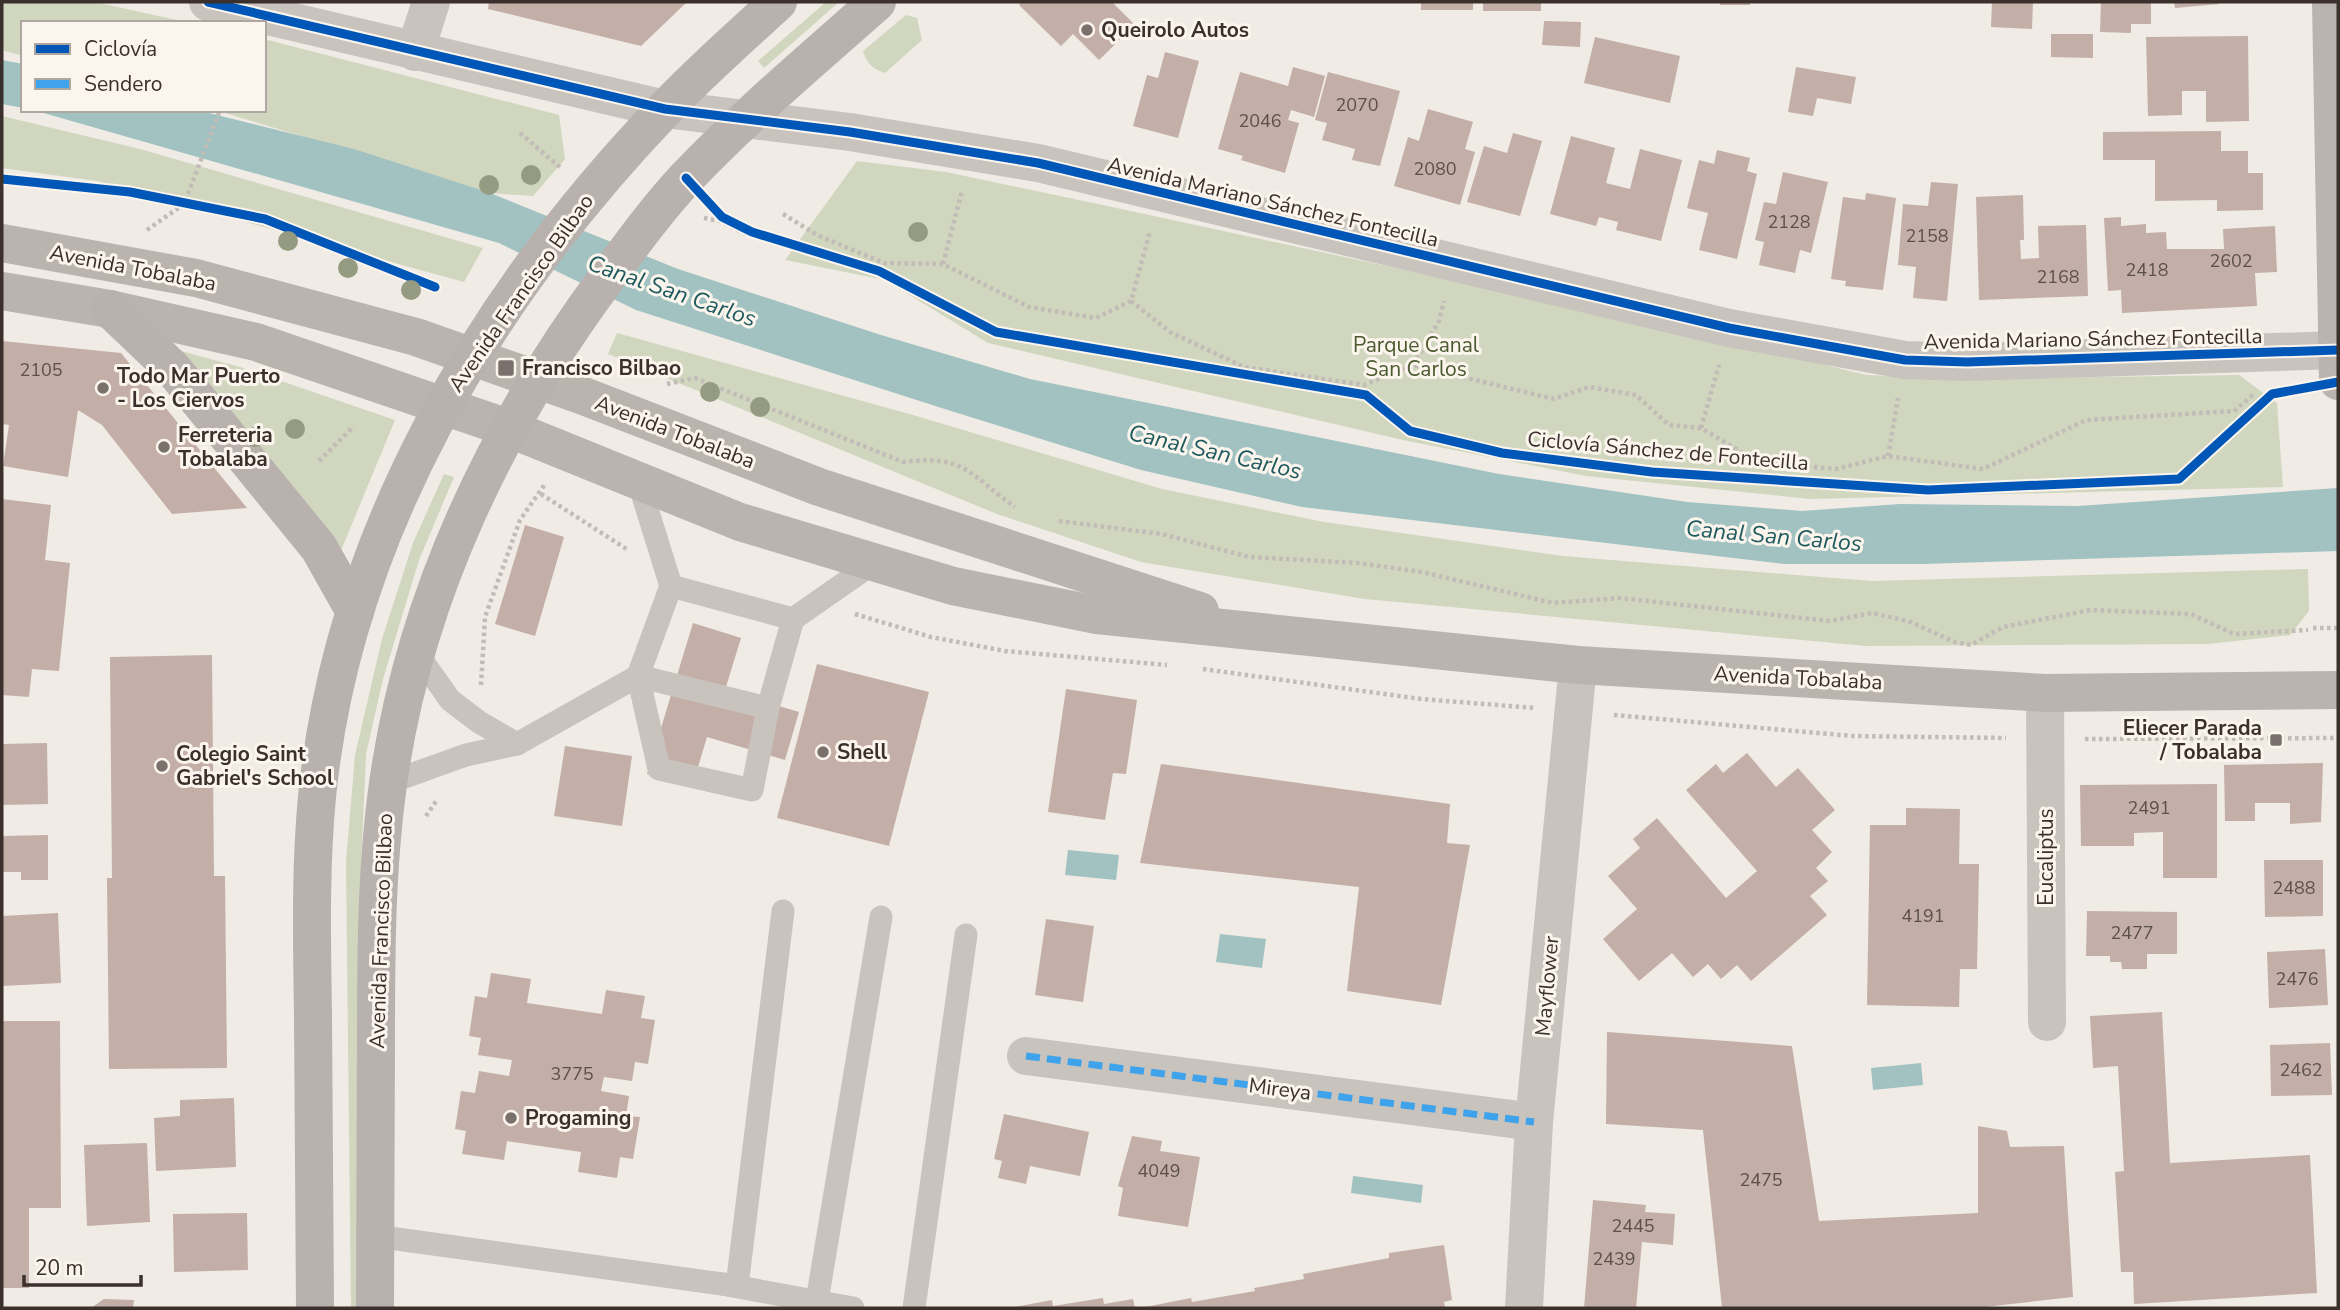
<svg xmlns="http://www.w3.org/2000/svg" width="2340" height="1310" font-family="'Nunito Sans',sans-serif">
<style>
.green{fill:#d1d6bf}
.water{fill:#a1c2c1}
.building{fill:#c3afa7}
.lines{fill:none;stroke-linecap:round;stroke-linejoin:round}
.path{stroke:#c2bbb6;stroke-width:4.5;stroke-dasharray:3.5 3.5;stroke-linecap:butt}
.service{stroke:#c9c3be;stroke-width:23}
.minor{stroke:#c9c3be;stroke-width:38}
.tertiary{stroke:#c9c3be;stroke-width:38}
.secondary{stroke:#bab3ae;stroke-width:38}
.primary{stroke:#b8b1ad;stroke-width:38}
.quiet{stroke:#3fa3eb;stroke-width:7;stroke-dasharray:14 7;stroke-linecap:butt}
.cycleway-casing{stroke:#fbf5ee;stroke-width:13}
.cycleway{stroke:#0057b8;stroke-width:9}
.tree{fill:#959b80}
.poi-dot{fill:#7a716c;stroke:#fbf5ee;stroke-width:2.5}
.labels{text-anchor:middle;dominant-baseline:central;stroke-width:6;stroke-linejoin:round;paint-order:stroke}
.number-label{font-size:18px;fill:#5d504a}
.poi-label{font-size:21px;font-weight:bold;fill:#3b302b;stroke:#fbf5ee;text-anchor:start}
.street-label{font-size:21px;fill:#3b302b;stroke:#fbf5ee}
.park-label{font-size:21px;fill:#4a5a2e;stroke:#fbf5ee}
.water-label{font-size:23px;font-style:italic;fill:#1f5a5e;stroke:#fbf5ee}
</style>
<rect width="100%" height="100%" fill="#f0ebe5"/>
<g class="green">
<polygon points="2,2 95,2 190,23 23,23 23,56 2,50"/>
<polygon points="826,2 839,2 764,68 758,61"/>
<path d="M906,15L917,18L922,40L885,73C873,69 867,64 863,51Z"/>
<polygon points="264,39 559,115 565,159 533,196 490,193 215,110 264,110"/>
<polygon points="2,116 140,149 483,248 464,282 97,181 2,168"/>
<polygon points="857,161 946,172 1084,201 1675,328 1866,375 1960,379 2239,375 2277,403 2283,487 1811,499 1586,476 1403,440 988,343 885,280 785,260"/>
<polygon points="617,333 913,415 1162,489 1324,522 1562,556 1871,581 2308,569 2309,611 2290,635 2208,644 1866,646 1365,599 1141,562 997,514 608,354"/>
<polygon points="144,341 240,367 395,420 335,565"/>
<polygon points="444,474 454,477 419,560 383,679 366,754 361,867 366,1308 351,1308 346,862 355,755 382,639 413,543"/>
</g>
<g class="water">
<polygon points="2,60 23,64 23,108 2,104"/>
<polygon points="33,110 197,110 354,149 490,193 678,269 881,335 1030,379 1499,474 1687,502 1802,511 1900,504 2078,506 2338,488 2338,551 1922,564 1785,564 1302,507 1141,470 951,411 636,310 499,243"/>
<polygon points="1068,850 1119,855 1116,880 1065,875"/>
<polygon points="1220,934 1266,939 1262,968 1216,962"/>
<polygon points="1921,1063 1923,1085 1873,1090 1871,1068"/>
<polygon points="1353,1176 1423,1185 1421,1203 1351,1193"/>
</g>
<g class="building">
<polygon points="489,2 687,2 641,46 488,9"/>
<polygon points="1022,2 1112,2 1135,25 1099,60 1073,34 1061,46 1019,5"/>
<rect x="1421" y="2" width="52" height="8"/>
<rect x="1483" y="2" width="58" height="9"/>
<rect x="1720" y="2" width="30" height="3"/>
<polygon points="1992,2 2033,2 2032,29 1991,27"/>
<polygon points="2101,2 2151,2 2151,24 2131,24 2131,33 2100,32"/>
<polygon points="2174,2 2219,2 2219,4 2175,8"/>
<polygon points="1544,21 1581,22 1580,47 1542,45"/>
<polygon points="2051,34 2093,34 2093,58 2051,57"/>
<polygon points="2248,36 2249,121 2206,122 2206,91 2182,91 2182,115 2148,116 2146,37"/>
<polygon points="1595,37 1680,56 1670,103 1584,83"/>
<polygon points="1165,52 1199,61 1178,138 1133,126 1147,75 1158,78"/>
<polygon points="1293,67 1325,76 1314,117 1291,110 1288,120 1299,123 1285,173 1241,160 1243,156 1218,149 1240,72 1288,86"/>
<polygon points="1796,67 1856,77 1851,104 1817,98 1813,116 1788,112"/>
<polygon points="1328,72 1400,91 1380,166 1352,160 1355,149 1322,140 1327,123 1315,120"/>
<polygon points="1428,109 1473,122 1465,149 1475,152 1460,205 1394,186 1408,137 1419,141"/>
<polygon points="2221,131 2221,151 2248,151 2248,173 2263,173 2263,210 2217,211 2217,200 2155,201 2155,160 2103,160 2103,132"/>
<polygon points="1513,133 1542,141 1520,216 1467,202 1484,146 1507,153"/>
<polygon points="1571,136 1615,148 1606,183 1630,189 1640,149 1682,160 1661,241 1616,230 1618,222 1599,217 1596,226 1550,214"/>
<polygon points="1717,150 1750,158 1747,171 1757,174 1737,259 1699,250 1708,213 1687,208 1699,160 1714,164"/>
<polygon points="1783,172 1828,182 1811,253 1800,250 1795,273 1759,265 1764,242 1755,240 1764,202 1776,204"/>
<polygon points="1931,182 1958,184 1947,301 1913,298 1916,267 1898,265 1903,204 1928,206"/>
<polygon points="1866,193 1896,198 1883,290 1845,286 1846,281 1831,279 1843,197 1865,200"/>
<polygon points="2023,195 2024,240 2020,240 2021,259 2039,258 2038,226 2086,225 2088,296 1979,300 1976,197"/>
<polygon points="2121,217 2121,226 2146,224 2146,233 2166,232 2167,249 2224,249 2223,229 2275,226 2277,272 2255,273 2257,306 2122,313 2121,290 2108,291 2104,218"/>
<polygon points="2,341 121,353 247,508 172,514 102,425 78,410 68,477 3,466 9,425 2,424"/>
<polygon points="2,499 51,505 45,560 70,563 59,671 32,669 29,697 2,695"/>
<polygon points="525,525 564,537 535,636 495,624"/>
<polygon points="693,623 741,638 725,690 799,712 785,760 707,737 692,787 647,774"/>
<polygon points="212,655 214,876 225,876 227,1068 109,1069 107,878 112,878 110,657"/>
<polygon points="817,664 929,692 889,846 777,818"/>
<polygon points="1066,689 1137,700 1126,774 1113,773 1105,820 1048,812"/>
<polygon points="47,743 48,804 2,805 2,744"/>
<polygon points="565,746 632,756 622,826 554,816"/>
<polygon points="1747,753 1776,787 1798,768 1835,810 1812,830 1832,852 1816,868 1828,881 1810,896 1827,915 1751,981 1737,965 1721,979 1708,964 1693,977 1672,953 1639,981 1603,939 1637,909 1608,876 1640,848 1633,839 1657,818 1726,898 1757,871 1686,790 1716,764 1723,773"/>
<polygon points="2323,763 2321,822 2290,824 2290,803 2255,803 2255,821 2225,821 2224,765"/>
<polygon points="1161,764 1450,804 1447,843 1470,845 1441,1005 1347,991 1359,887 1140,863"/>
<polygon points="2217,784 2217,878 2163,878 2163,832 2134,833 2134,846 2081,846 2080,785"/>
<polygon points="1906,808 1960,809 1959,864 1979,864 1977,969 1960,969 1959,1007 1867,1005 1870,825 1906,825"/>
<polygon points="48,835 48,880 21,880 21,872 2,872 2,836"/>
<polygon points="2264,860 2323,860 2323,916 2265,917"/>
<polygon points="2087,911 2177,912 2177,954 2147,954 2147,969 2122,969 2121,962 2110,962 2110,956 2086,956"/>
<polygon points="58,913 61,983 2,986 2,916"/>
<polygon points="1046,919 1094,926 1083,1002 1035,995"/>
<polygon points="2325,949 2328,1005 2269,1008 2267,952"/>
<polygon points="491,973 531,979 527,1003 602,1014 606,990 645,996 641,1018 655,1020 648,1064 635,1062 632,1081 604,1077 601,1091 629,1096 626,1116 640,1117 633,1159 620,1157 617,1178 578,1172 581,1152 507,1141 504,1160 462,1154 466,1131 455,1129 461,1091 475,1093 479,1071 509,1076 512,1060 478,1055 481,1038 469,1036 475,996 487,998"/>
<polygon points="2162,1012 2170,1163 2310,1155 2317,1293 2134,1304 2133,1272 2121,1272 2115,1172 2124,1171 2118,1066 2093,1068 2090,1016"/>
<polygon points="2,1021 60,1021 61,1208 29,1208 29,1288 2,1288"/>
<polygon points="1607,1032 1792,1046 1819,1221 1978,1213 1978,1126 2007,1131 2010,1147 2064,1146 2073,1297 1975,1308 1722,1308 1703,1130 1606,1124"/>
<polygon points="2330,1043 2332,1095 2271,1096 2270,1045"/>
<polygon points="234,1098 236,1167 156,1171 154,1118 180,1116 180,1100"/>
<polygon points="1004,1114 1089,1132 1080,1176 1030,1166 1026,1184 998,1178 1002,1161 994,1159"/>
<polygon points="1132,1136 1162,1141 1160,1151 1200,1157 1188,1227 1118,1216 1123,1188 1118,1186"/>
<polygon points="147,1143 150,1222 87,1226 84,1145"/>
<polygon points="1593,1200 1646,1205 1645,1212 1675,1214 1673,1245 1642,1242 1636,1308 1584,1308"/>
<polygon points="247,1213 248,1270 174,1272 173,1214"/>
<polygon points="1444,1245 1452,1300 1444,1302 1445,1308 1140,1308 1191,1298 1192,1302 1255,1291 1254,1288 1304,1279 1303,1274 1389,1258 1389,1253"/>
<polygon points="1103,1298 1104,1304 1133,1299 1135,1308 1010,1308 1052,1300 1053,1306"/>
<polygon points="104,1299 134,1300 133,1308 91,1308"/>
</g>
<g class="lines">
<g class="path">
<polyline points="520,133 562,169"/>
<polyline points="783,214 817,235 884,263 943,264 1029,307 1096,318 1131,301 1150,231"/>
<polyline points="704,218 720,221 748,235"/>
<polyline points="147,230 184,204 220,110"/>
<polyline points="943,264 962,191"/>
<polyline points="1131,301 1170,332 1244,367 1364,385 1413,365 1554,399 1589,387 1636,395 1669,425 1701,428 1758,462 1836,469 1888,456 1983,469 2086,420 2234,411 2254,394"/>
<polyline points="1413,365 1439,321 1444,301"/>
<path d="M667,384L695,378L903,462C966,454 969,475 1015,507"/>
<polyline points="1701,428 1719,365"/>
<polyline points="1888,456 1898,398"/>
<polyline points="319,461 354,426"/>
<polyline points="541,494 628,550"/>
<polyline points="1059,521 1162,534 1249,557 1358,563 1422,572 1553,603 1619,598 1830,621 1872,613 1908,621 1955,642 1971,645 2003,627 2090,610 2191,614 2234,634 2308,630"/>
<polyline points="855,614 931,637 1005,651 1167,665"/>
<polyline points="2313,628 2338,628"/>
<polyline points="1203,669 1421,699 1535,708"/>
<polyline points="481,685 485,617 520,520 545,484"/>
<polyline points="1614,715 1852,736 2006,738"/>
<polyline points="2085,739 2338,738"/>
<polyline points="426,816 437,800"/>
</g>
<g class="service">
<polyline points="638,480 671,586"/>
<polyline points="793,619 872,564"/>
<polyline points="417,653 450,700 479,722 517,744"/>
<polyline points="388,783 466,755 517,744 638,676 768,708 793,619 671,586 638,676 659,769 752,790 768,708"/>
<polyline points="375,1236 737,1286 783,911"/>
<polyline points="722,1284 853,1308"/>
<polyline points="817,1301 881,917"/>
<polyline points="914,1308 966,935"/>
</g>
<g class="minor">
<polyline points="415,52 431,2"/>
<polyline points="2045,693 2047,1022"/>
<polyline points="1026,1056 1534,1122"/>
<polyline points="1524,1308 1534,1122 1578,665"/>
</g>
<polyline class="tertiary" points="208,2 665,109 850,132 1038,163 1729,328 1905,360 1967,362 2338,350"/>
<g class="secondary">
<polyline points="2331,2 2338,381"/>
<polyline points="2,243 196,278 416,337 581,395 819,487 1200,611"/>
<polyline points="2,291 110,309 256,342 508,428 740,522 953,586 1097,615 1578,665 2045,693 2338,690"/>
</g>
<g class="primary">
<polyline points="110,309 173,369 319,548 355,612"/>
<path d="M315,1308C314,1211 313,1114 313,1016C312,943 310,870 317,797C343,533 486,295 667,107C702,70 741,36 778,2"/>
<path d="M375,1308C375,1220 375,1131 376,1042C376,957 376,870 388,784C414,597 497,425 609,275C634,241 658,208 687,177C746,115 813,59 877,2"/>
</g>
<polyline class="quiet" points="1026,1056 1534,1122"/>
<g class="cycleway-casing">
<g id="cycleway">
<polyline points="208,2 665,109 850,132 1038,163 1729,328 1905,360 1967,362 2338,350"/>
<polyline points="686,178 722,217 752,232 879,271 996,332 1366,395 1410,431 1502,453 1652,472 1928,490 2179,479 2272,394 2338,382"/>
<polyline points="2,179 130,192 265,219 435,287"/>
</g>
</g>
<use href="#cycleway" class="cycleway"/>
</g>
<g class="tree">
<circle cx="531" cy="175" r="10"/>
<circle cx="489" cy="185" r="10"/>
<circle cx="918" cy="232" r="10"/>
<circle cx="288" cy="241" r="10"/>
<circle cx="348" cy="268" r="10"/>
<circle cx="411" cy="290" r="10"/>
<circle cx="710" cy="392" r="10"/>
<circle cx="760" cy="407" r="10"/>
<circle cx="295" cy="429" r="10"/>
<circle cx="255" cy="437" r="10"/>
</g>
<g class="poi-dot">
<circle cx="1087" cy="30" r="7"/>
<rect x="497" y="359" width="18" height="18" rx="3.5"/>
<circle cx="103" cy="388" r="7"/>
<circle cx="164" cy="447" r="7"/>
<rect x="2269" y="733" width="14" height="14" rx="3.5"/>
<circle cx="823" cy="752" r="7"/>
<circle cx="162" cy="766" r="7"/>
<circle cx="511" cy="1118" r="7"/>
</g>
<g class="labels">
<g class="number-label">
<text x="1357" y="105">2070</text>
<text x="1260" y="121">2046</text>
<text x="1435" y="169">2080</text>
<text x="1789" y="222">2128</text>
<text x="1927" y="236">2158</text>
<text x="2231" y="261">2602</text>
<text x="2147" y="270">2418</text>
<text x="2058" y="277">2168</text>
<text x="41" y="370">2105</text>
<text x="2149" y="808">2491</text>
<text x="2294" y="888">2488</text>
<text x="1923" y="916">4191</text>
<text x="2132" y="933">2477</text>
<text x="2297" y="979">2476</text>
<text x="2301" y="1070">2462</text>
<text x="572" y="1074">3775</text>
<text x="1159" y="1171">4049</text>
<text x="1761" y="1180">2475</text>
<text x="1633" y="1226">2445</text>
<text x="1614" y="1259">2439</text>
</g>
<g class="poi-label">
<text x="1101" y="30">Queirolo Autos</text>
<text x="522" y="368">Francisco Bilbao</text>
<text x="117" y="376">Todo Mar Puerto<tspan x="117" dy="24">- Los Ciervos</tspan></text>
<text x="178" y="435">Ferreteria<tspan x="178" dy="24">Tobalaba</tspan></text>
<text x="2262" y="728" text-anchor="end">Eliecer Parada<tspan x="2262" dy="24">/ Tobalaba</tspan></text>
<text x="837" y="752">Shell</text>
<text x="176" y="754">Colegio Saint<tspan x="176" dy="24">Gabriel's School</tspan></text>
<text x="525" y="1118">Progaming</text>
</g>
<g class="street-label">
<text transform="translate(1273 202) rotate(13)">Avenida Mariano Sánchez Fontecilla</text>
<text transform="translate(133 268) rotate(11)">Avenida Tobalaba</text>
<text transform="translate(521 293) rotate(-55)">Avenida Francisco Bilbao</text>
<text transform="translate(2093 339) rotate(-1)">Avenida Mariano Sánchez Fontecilla</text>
<text transform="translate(675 432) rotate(21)">Avenida Tobalaba</text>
<text transform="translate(1668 451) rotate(5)">Ciclovía Sánchez de Fontecilla</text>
<text transform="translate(1798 678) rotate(3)">Avenida Tobalaba</text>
<text transform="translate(2046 857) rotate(-90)">Eucaliptus</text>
<text transform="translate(381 931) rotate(-88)">Avenida Francisco Bilbao</text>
<text transform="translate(1547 986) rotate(-85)">Mayflower</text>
<text transform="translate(1280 1089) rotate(7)">Mireya</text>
</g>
<g class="park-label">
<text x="1416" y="345">Parque Canal<tspan x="1416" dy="24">San Carlos</tspan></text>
</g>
<g class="water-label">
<text transform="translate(672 291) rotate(19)">Canal San Carlos</text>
<text transform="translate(1215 452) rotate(13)">Canal San Carlos</text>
<text transform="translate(1774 536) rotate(5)">Canal San Carlos</text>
</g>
</g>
<rect width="2340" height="1310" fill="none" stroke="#3b302b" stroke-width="7"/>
<rect x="21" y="21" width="245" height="91" fill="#fbf5ee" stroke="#aea6a0" stroke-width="2"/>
<rect x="35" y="44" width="35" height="10" fill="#0057b8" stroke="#aea6a0" stroke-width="2"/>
<text x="84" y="56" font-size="21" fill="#3b302b">Ciclovía</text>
<rect x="35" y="79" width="35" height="10" fill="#3fa3eb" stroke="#aea6a0" stroke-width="2"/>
<text x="84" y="91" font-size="21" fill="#3b302b">Sendero</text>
<path d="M24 1275v10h117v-10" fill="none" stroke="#3b302b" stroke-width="3.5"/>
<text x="35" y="1275" font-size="21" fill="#3b302b" stroke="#fbf5ee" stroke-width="5" paint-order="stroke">20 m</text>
</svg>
